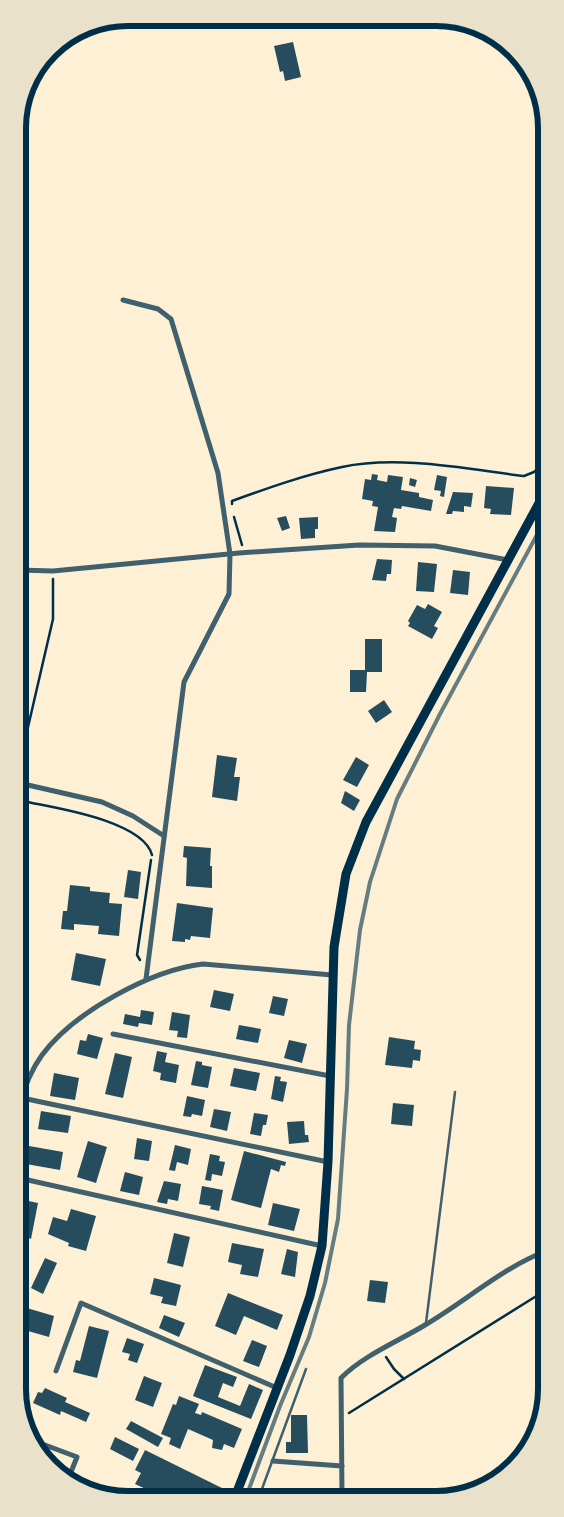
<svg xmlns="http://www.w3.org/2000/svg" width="564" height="1517" font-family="Arial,sans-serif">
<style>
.building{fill:#264d5e}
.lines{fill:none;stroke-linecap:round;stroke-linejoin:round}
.path{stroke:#003049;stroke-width:2.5}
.service{stroke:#3f606c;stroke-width:2.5}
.minor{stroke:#3f606c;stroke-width:5}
.primary{stroke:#003049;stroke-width:9}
.rail{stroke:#657d81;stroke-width:4}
.rim{fill:none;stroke:#003049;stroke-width:6}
</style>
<rect width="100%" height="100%" fill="#fdf0d5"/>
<g class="building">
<polygon points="293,42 301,77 285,81 283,71 280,72 274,46"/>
<polygon points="372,474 378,475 377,480 387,482 388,475 403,477 401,490 419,493 419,497 433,500 431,511 402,506 401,509 394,508 392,517 397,518 395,532 374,531 378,507 372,506 373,501 362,499 365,479 371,480"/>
<polygon points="437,475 447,477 444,497 440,496 441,491 434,490"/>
<polygon points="410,478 417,480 415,487 409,485"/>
<polygon points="486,486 514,488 511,515 490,514 491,509 484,508"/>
<polygon points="453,492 473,493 471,507 464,506 464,512 453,511 452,514 446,514"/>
<polygon points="286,516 290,528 282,531 277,518"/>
<polygon points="318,517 318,529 315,529 315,538 301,539 299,518"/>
<polygon points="377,559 392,560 391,574 387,574 386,581 372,580"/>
<polygon points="418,562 437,564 434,592 416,591"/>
<polygon points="453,570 470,572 468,595 450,593"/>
<polygon points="428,604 442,612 434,626 438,628 432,639 408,626 410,623 408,621 417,605 425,609"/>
<polygon points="365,639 382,639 382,672 367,672 366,692 350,692 350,670 365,670"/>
<polygon points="384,700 392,712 376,723 368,711"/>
<polygon points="217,755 237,758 234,777 240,777 237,801 212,797"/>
<polygon points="356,757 369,765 357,787 343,780"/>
<polygon points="345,791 360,800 354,811 341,803"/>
<polygon points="184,846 211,848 210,866 212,866 212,888 186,886 187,858 183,857"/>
<polygon points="128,870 141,872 138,899 124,897"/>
<polygon points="70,885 90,887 90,891 110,893 109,903 122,904 119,936 98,934 99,926 74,924 74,930 61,929 63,911 67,911"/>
<polygon points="177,903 213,908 210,938 191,936 190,940 185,939 185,942 172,941"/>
<polygon points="76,953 106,959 100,986 71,980"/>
<polygon points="19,963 25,966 19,978"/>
<polygon points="214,990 234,994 230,1011 210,1007"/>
<polygon points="273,996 288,999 284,1016 269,1013"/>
<polygon points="141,1010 154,1012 152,1025 139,1023 138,1027 123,1024 125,1014 140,1017"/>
<polygon points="172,1012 190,1015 187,1038 177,1037 178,1031 169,1030"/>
<polygon points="239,1025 261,1029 258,1043 236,1039"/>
<polygon points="88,1034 103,1038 97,1059 77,1054 80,1040 86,1041"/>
<polygon points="389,1037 415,1041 414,1049 421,1050 420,1061 413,1060 412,1068 385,1065"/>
<polygon points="289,1040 307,1044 302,1063 284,1058"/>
<polygon points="157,1051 167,1053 165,1062 179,1065 176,1083 160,1080 161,1073 153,1071"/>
<polygon points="115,1053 132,1057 123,1098 105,1094"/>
<polygon points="196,1061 202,1062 202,1065 212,1067 208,1088 191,1085"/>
<polygon points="234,1068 260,1073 256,1091 230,1086"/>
<polygon points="54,1073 79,1078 75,1100 50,1096"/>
<polygon points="275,1076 281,1077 280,1081 287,1082 283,1102 271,1099"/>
<polygon points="187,1096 205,1100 202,1116 192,1114 191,1117 183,1116"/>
<polygon points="393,1103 414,1105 412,1126 391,1124"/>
<polygon points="214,1109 231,1112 227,1131 210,1127"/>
<polygon points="41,1111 71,1116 68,1133 38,1129"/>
<polygon points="254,1113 268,1115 266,1125 263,1125 261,1136 250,1134"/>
<polygon points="304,1121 305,1135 308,1135 309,1142 289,1144 287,1122"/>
<polygon points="137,1138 152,1141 149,1161 134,1159"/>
<polygon points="88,1141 107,1147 96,1183 77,1177"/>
<polygon points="175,1145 191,1149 188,1165 177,1162 175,1171 169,1170"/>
<polygon points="29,1146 63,1152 60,1170 26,1164"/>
<polygon points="244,1151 286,1162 285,1166 281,1165 279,1172 271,1169 261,1208 231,1200"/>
<polygon points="210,1154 220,1156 219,1161 225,1162 222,1176 212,1174 211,1181 205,1180"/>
<polygon points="125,1172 143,1177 139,1195 120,1191"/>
<polygon points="164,1181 181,1184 178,1201 168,1199 167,1204 157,1202"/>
<polygon points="202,1186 223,1190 219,1211 210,1209 211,1206 199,1204"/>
<polygon points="19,1199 38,1203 31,1239 26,1237 22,1252 19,1251"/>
<polygon points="273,1203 300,1209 294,1231 268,1225"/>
<polygon points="71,1209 96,1216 86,1251 68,1246 69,1243 48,1234 53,1217 67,1221"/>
<polygon points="174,1233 190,1237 183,1267 167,1263"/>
<polygon points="232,1243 264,1249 258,1277 240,1274 242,1265 228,1262"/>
<polygon points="287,1249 298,1252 295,1277 281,1274"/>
<polygon points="45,1258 57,1263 43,1294 31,1288"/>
<polygon points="154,1278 181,1285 176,1306 161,1303 163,1297 150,1294"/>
<polygon points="370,1280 388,1282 385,1303 367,1301"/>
<polygon points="228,1293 283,1315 277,1330 244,1316 236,1335 215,1326"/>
<polygon points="20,1306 54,1316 49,1337 28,1331 27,1335 20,1333"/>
<polygon points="164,1315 185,1323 179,1337 159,1328"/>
<polygon points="89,1326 109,1331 97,1378 73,1372 76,1360 80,1361"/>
<polygon points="127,1338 144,1344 137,1363 128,1360 130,1354 122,1352"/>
<polygon points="252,1340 267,1346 259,1367 243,1361"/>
<polygon points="205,1365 237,1377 233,1387 223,1383 218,1397 240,1406 249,1384 263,1390 251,1419 193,1396"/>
<polygon points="144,1376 162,1383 153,1407 135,1400"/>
<polygon points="45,1388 67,1398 65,1402 90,1413 86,1422 61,1411 60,1415 33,1403 38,1392 42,1393"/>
<polygon points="179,1396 199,1404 195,1413 201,1415 202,1412 242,1429 234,1448 224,1444 222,1450 212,1448 213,1440 188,1429 180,1449 169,1444 171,1438 161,1434 173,1404 176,1405"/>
<polygon points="291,1415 307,1415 308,1453 286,1453 286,1442 291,1442"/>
<polygon points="131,1421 163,1438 158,1447 126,1429"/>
<polygon points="115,1437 139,1449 133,1461 110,1449"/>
<polygon points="145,1450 224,1489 220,1497 163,1497 135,1484 141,1473 135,1470"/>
<polygon points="87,1483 125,1497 107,1497 86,1486"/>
</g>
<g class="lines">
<g class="path">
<path d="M232,504V501C268,488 304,475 342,467C398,455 467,469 524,476L534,472L545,460"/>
<polyline points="234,517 242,545"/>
<polyline points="19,766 53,619 53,579"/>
<path d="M23,792L27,802C56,808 143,821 152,855"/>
<polyline points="140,960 137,955 151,860"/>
<polyline points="386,1357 394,1369 404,1379"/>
<polyline points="545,1399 546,1319"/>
<polyline points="349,1413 546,1290"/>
</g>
<g class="service">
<polyline points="426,1323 455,1092"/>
<polyline points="259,1497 306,1369"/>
</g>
<g class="minor">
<polyline points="123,300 158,309 171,319 218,473 230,554 229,594 184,682 146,979"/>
<polyline points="18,570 53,571 239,553 359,545 435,546 508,560"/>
<polyline points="19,783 102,802 133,816 164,836"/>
<polyline points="113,1034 330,1076"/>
<polyline points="22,1098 328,1162"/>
<path d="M19,1107C24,1088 31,1070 42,1055C74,1012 151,970 203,964L332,975"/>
<polyline points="19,1178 322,1246"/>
<polyline points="56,1371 81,1303 277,1388"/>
<polyline points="37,1442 77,1457 69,1477"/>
<polyline points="273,1461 342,1466"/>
<path d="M342,1497L341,1378C364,1355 397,1342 425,1325C466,1301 502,1268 546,1251"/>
</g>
<polyline class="primary" points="235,1497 290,1355 310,1296 322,1246 328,1162 334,947 346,874 366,822 545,492"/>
<polyline class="rail" points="246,1497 280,1406 309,1337 325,1283 338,1219 347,1089 349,1025 360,930 370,882 397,799 440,714 545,520"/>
</g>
<path d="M0 0H564V1517H0ZM128 26H436A102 102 0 0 1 538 128V1389A102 102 0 0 1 436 1491H128A102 102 0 0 1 26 1389V128A102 102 0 0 1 128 26Z" fill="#e9e1ca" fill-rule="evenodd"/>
<path class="rim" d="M128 26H436A102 102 0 0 1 538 128V1389A102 102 0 0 1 436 1491H128A102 102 0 0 1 26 1389V128A102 102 0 0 1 128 26Z"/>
</svg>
